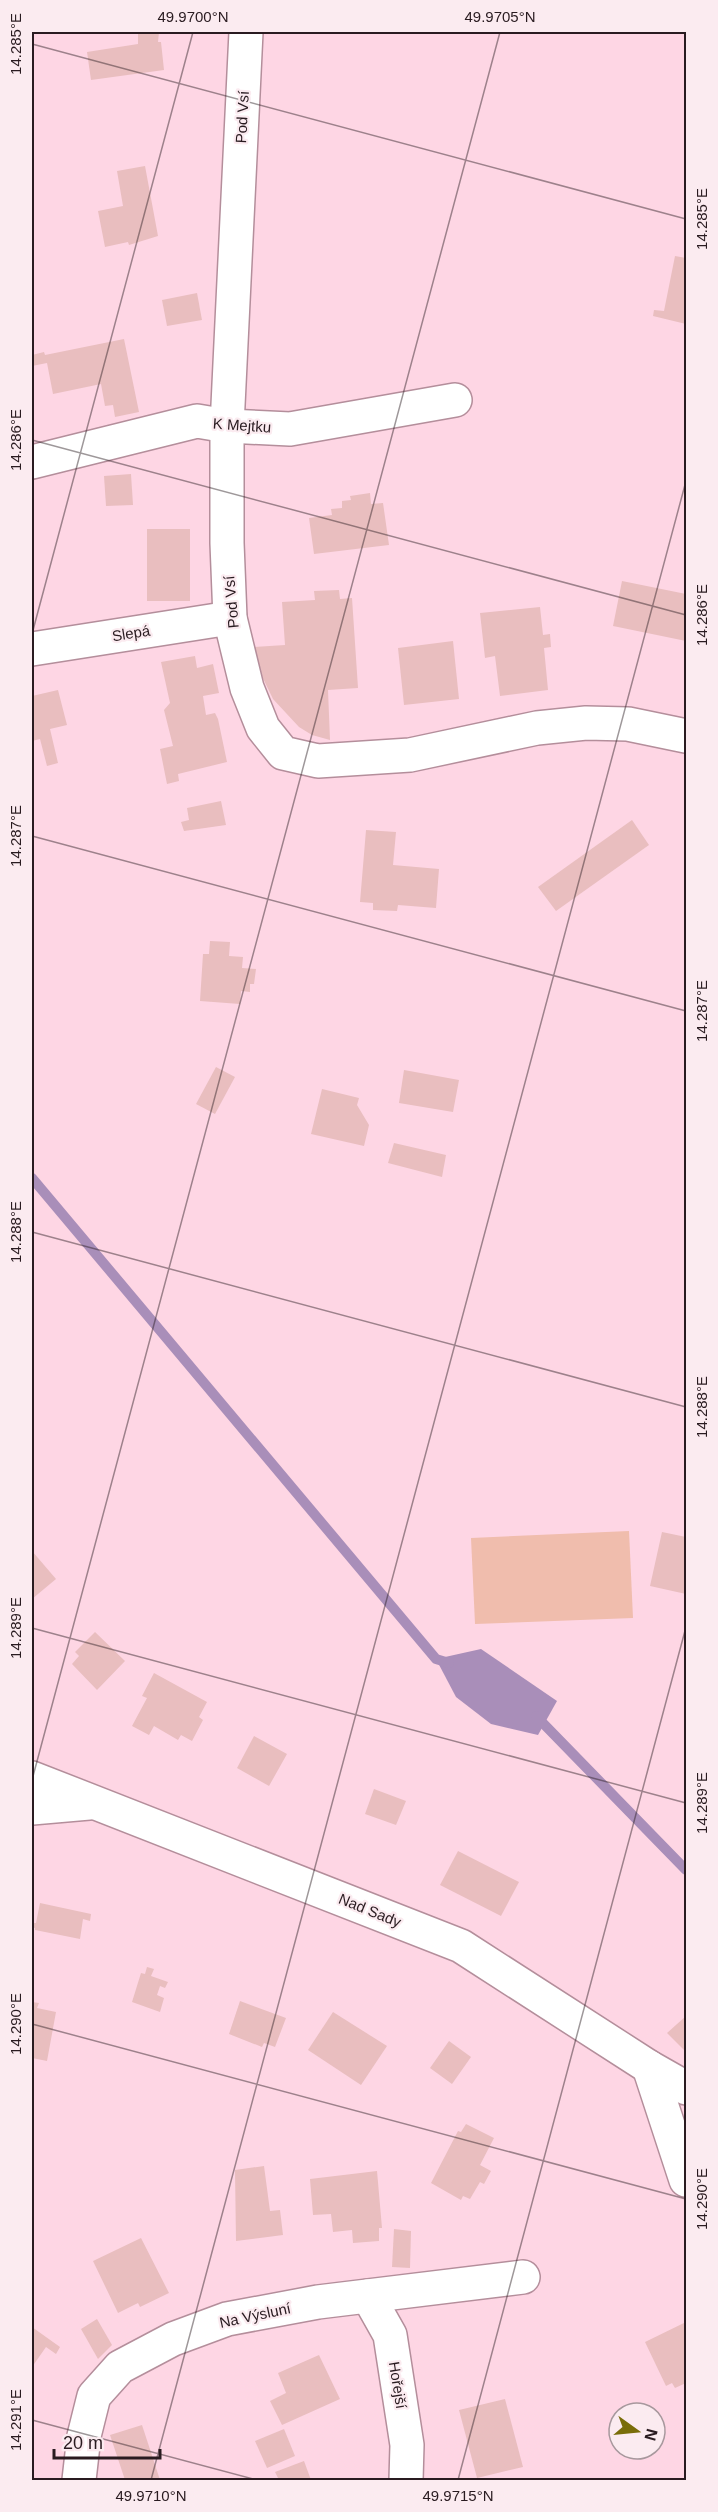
<svg xmlns="http://www.w3.org/2000/svg" width="718" height="2512" font-family="Helvetica,sans-serif">
<style>
.green{fill:#f0bdad}
.water{fill:#a98eb9}
.lines{fill:none;stroke-linecap:round;stroke-linejoin:round}
.stream{stroke:#a98eb9;stroke-width:10}
.building{fill:#e9bebf}
.minor-casing{stroke:#b48e9b;stroke-width:36}
.minor{stroke:#fff;stroke-width:33}
.ticks{fill:none;stroke:#291b20;stroke-width:1.5;stroke-opacity:0.45}
.labels{text-anchor:middle;dominant-baseline:central;stroke-width:4.5;stroke-linejoin:round;paint-order:stroke}
.street-label{font-size:15px;fill:#291b20;stroke:#fbebf0}
.neatline{fill:none;stroke:#291b20;stroke-width:2}
.ticks-label{font-size:15px;text-anchor:middle;fill:#291b20}
</style>
<rect width="100%" height="100%" fill="#fed6e4"/>
<polygon class="green" points="629,1531 633,1618 475,1624 471,1538"/>
<polygon class="water" points="481,1649 557,1701 538,1735 491,1724 456,1697 436,1659"/>
<g class="lines">
<g class="stream">
<polyline points="32,1178 436,1659 449,1663"/>
<polyline points="536,1716 686,1870"/>
</g>
</g>
<g class="building">
<polygon points="138,32 159,32 158,42 161,42 164,70 91,80 87,52 138,44"/>
<polygon points="145,166 158,236 129,245 128,242 105,247 98,211 123,206 117,171"/>
<polygon points="675,256 686,258 686,324 653,316 654,310 664,311"/>
<polygon points="197,293 202,320 167,326 162,300"/>
<polygon points="124,339 139,412 115,417 113,405 105,406 101,384 53,394 47,363 32,366 32,355 44,352 45,355"/>
<polygon points="131,474 133,505 106,506 104,476"/>
<polygon points="370,493 371,504 383,503 389,545 314,554 309,518 332,515 331,509 342,508 342,501 351,500 350,496"/>
<rect x="147" y="529" width="43" height="72"/>
<polygon points="622,581 686,594 686,641 613,626"/>
<polygon points="339,590 340,599 352,598 358,688 328,690 330,740 312,735 299,727 273,699 258,668 254,647 285,645 282,602 315,600 314,591"/>
<polygon points="540,607 543,635 550,634 551,647 544,648 548,690 500,696 495,656 485,658 480,613"/>
<polygon points="453,641 459,699 404,705 398,648"/>
<polygon points="195,656 197,668 213,664 219,693 203,696 206,715 215,713 218,719 227,762 178,774 179,781 167,784 160,749 173,746 164,710 170,703 161,662"/>
<polygon points="58,690 67,725 50,729 58,763 47,766 40,739 32,741 32,696"/>
<polygon points="221,801 226,825 184,831 181,822 189,820 187,808"/>
<polygon points="632,820 649,845 556,911 538,887"/>
<polygon points="366,830 396,832 393,865 439,869 436,908 398,905 397,911 373,910 373,903 360,902"/>
<polygon points="210,941 230,942 229,956 243,957 242,968 256,969 254,984 250,984 250,992 241,991 240,1004 200,1001 203,954 209,954"/>
<polygon points="216,1067 235,1077 215,1114 196,1104"/>
<polygon points="404,1070 459,1080 453,1112 399,1103"/>
<polygon points="322,1089 359,1098 357,1105 369,1125 364,1146 311,1134"/>
<polygon points="394,1143 446,1155 442,1177 388,1163"/>
<polygon points="662,1532 686,1537 686,1594 650,1586"/>
<polygon points="32,1551 56,1579 32,1599"/>
<polygon points="95,1632 125,1661 97,1690 72,1664 79,1656 75,1652"/>
<polygon points="154,1673 207,1702 199,1717 203,1720 192,1741 181,1735 178,1740 154,1726 149,1735 132,1726 147,1698 142,1696"/>
<polygon points="254,1736 287,1754 269,1786 237,1768"/>
<polygon points="374,1789 406,1801 396,1825 365,1814"/>
<polygon points="458,1851 519,1882 501,1916 440,1885"/>
<polygon points="40,1903 91,1914 90,1921 83,1919 80,1939 35,1930 35,1928 32,1927 32,1923 36,1923"/>
<polygon points="147,1967 154,1969 151,1976 168,1982 165,1988 160,1986 157,1995 164,1998 160,2012 132,2002 141,1973 145,1974"/>
<polygon points="240,2001 286,2018 275,2047 264,2043 262,2047 229,2034"/>
<polygon points="32,2002 39,2003 37,2008 56,2012 47,2061 32,2058"/>
<polygon points="333,2012 387,2046 361,2085 308,2050"/>
<polygon points="686,2016 686,2052 667,2033"/>
<polygon points="449,2041 471,2057 452,2084 430,2068"/>
<polygon points="466,2124 494,2138 480,2165 491,2171 484,2184 480,2182 470,2199 463,2196 461,2200 431,2183 458,2131 461,2132"/>
<polygon points="264,2166 270,2211 280,2210 283,2235 236,2241 235,2170"/>
<polygon points="377,2171 382,2228 379,2228 379,2241 353,2243 352,2230 333,2232 331,2214 313,2215 310,2179"/>
<polygon points="394,2229 411,2231 410,2268 392,2267"/>
<polygon points="141,2238 169,2293 140,2307 138,2303 118,2313 93,2261"/>
<polygon points="97,2319 112,2345 98,2359 81,2329"/>
<polygon points="686,2322 686,2383 675,2388 672,2383 666,2386 645,2342"/>
<polygon points="32,2327 60,2347 56,2354 46,2347 32,2367"/>
<polygon points="319,2355 340,2399 282,2425 270,2401 286,2393 278,2373"/>
<polygon points="505,2399 523,2467 477,2478 459,2410"/>
<polygon points="142,2425 160,2480 125,2480 110,2435"/>
<polygon points="284,2429 295,2456 267,2468 255,2441"/>
<polygon points="304,2461 311,2480 279,2480 275,2472"/>
</g>
<g class="lines">
<g class="minor-casing">
<g id="minor">
<polyline points="246,32 227,426 227,543 230,618 247,688 263,728 283,753 318,761 410,755 537,728 586,723 628,724 686,736"/>
<polyline points="32,462 197,421 227,426 290,429 455,400"/>
<polyline points="32,649 230,618"/>
<polyline points="32,1778 461,1946 649,2067 686,2088"/>
<polyline points="32,1808 89,1803"/>
<polyline points="649,2067 686,2180"/>
<polyline points="368,2296 390,2335 407,2445 406,2480"/>
<polyline points="79,2480 84,2436 94,2396 120,2367 173,2339 227,2319 318,2302 523,2277"/>
</g>
</g>
<use href="#minor" class="minor"/>
</g>
<path class="ticks" d="M32,44L686,219M32,440L686,615M32,634L193,32M32,836L686,1011M32,1232L686,1407M32,1628L686,1803M32,1780L500,32M32,2024L686,2199M32,2420L257,2480M151,2480L686,481M458,2480L686,1627"/>
<g class="labels">
<g class="street-label">
<text transform="translate(242 117) rotate(-87)">Pod Vsí</text>
<text transform="translate(242 425) rotate(4)">K Mejtku</text>
<text transform="translate(231 602) rotate(-95)">Pod Vsí</text>
<text transform="translate(131 633) rotate(-9)">Slepá</text>
<text transform="translate(370 1910) rotate(22)">Nad Sady</text>
<text transform="translate(255 2315) rotate(-12)">Na Výsluní</text>
<text transform="translate(398 2385) rotate(81)">Hořejší</text>
</g>
</g>
<rect width="718" height="2512" fill="none" stroke="#fbebf0" stroke-width="66"/>
<g transform="translate(637 2431) rotate(105)"><circle r="28" fill="#fbebf0" stroke="#a7989d" stroke-width="1.5"/>
<path d="M0-4.5L10 22L0 15L-10 22Z" fill="#796d09"/>
<text y="-9" font-size="16" font-weight="bold" text-anchor="middle" fill="#291b20">N</text>
</g>
<path d="M54 2449v9h106v-9" fill="none" stroke="#291b20" stroke-width="3"/>
<text x="63" y="2449" font-size="18" fill="#291b20" stroke="#fbebf0" stroke-width="4.5" paint-order="stroke">20 m</text>
<rect x="33" y="33" width="652" height="2446" class="neatline"/>
<g class="ticks-label">
<text x="193" y="22">49.9700°N</text>
<text x="500" y="22">49.9705°N</text>
<text transform="translate(16 44) rotate(-90)" y="5">14.285°E</text>
<text transform="translate(702 219) rotate(-90)" y="5">14.285°E</text>
<text transform="translate(16 440) rotate(-90)" y="5">14.286°E</text>
<text transform="translate(702 615) rotate(-90)" y="5">14.286°E</text>
<text transform="translate(16 836) rotate(-90)" y="5">14.287°E</text>
<text transform="translate(702 1011) rotate(-90)" y="5">14.287°E</text>
<text transform="translate(16 1232) rotate(-90)" y="5">14.288°E</text>
<text transform="translate(702 1407) rotate(-90)" y="5">14.288°E</text>
<text transform="translate(16 1628) rotate(-90)" y="5">14.289°E</text>
<text transform="translate(702 1803) rotate(-90)" y="5">14.289°E</text>
<text transform="translate(16 2024) rotate(-90)" y="5">14.290°E</text>
<text transform="translate(702 2199) rotate(-90)" y="5">14.290°E</text>
<text transform="translate(16 2420) rotate(-90)" y="5">14.291°E</text>
<text x="151" y="2501">49.9710°N</text>
<text x="458" y="2501">49.9715°N</text>
</g>
</svg>
